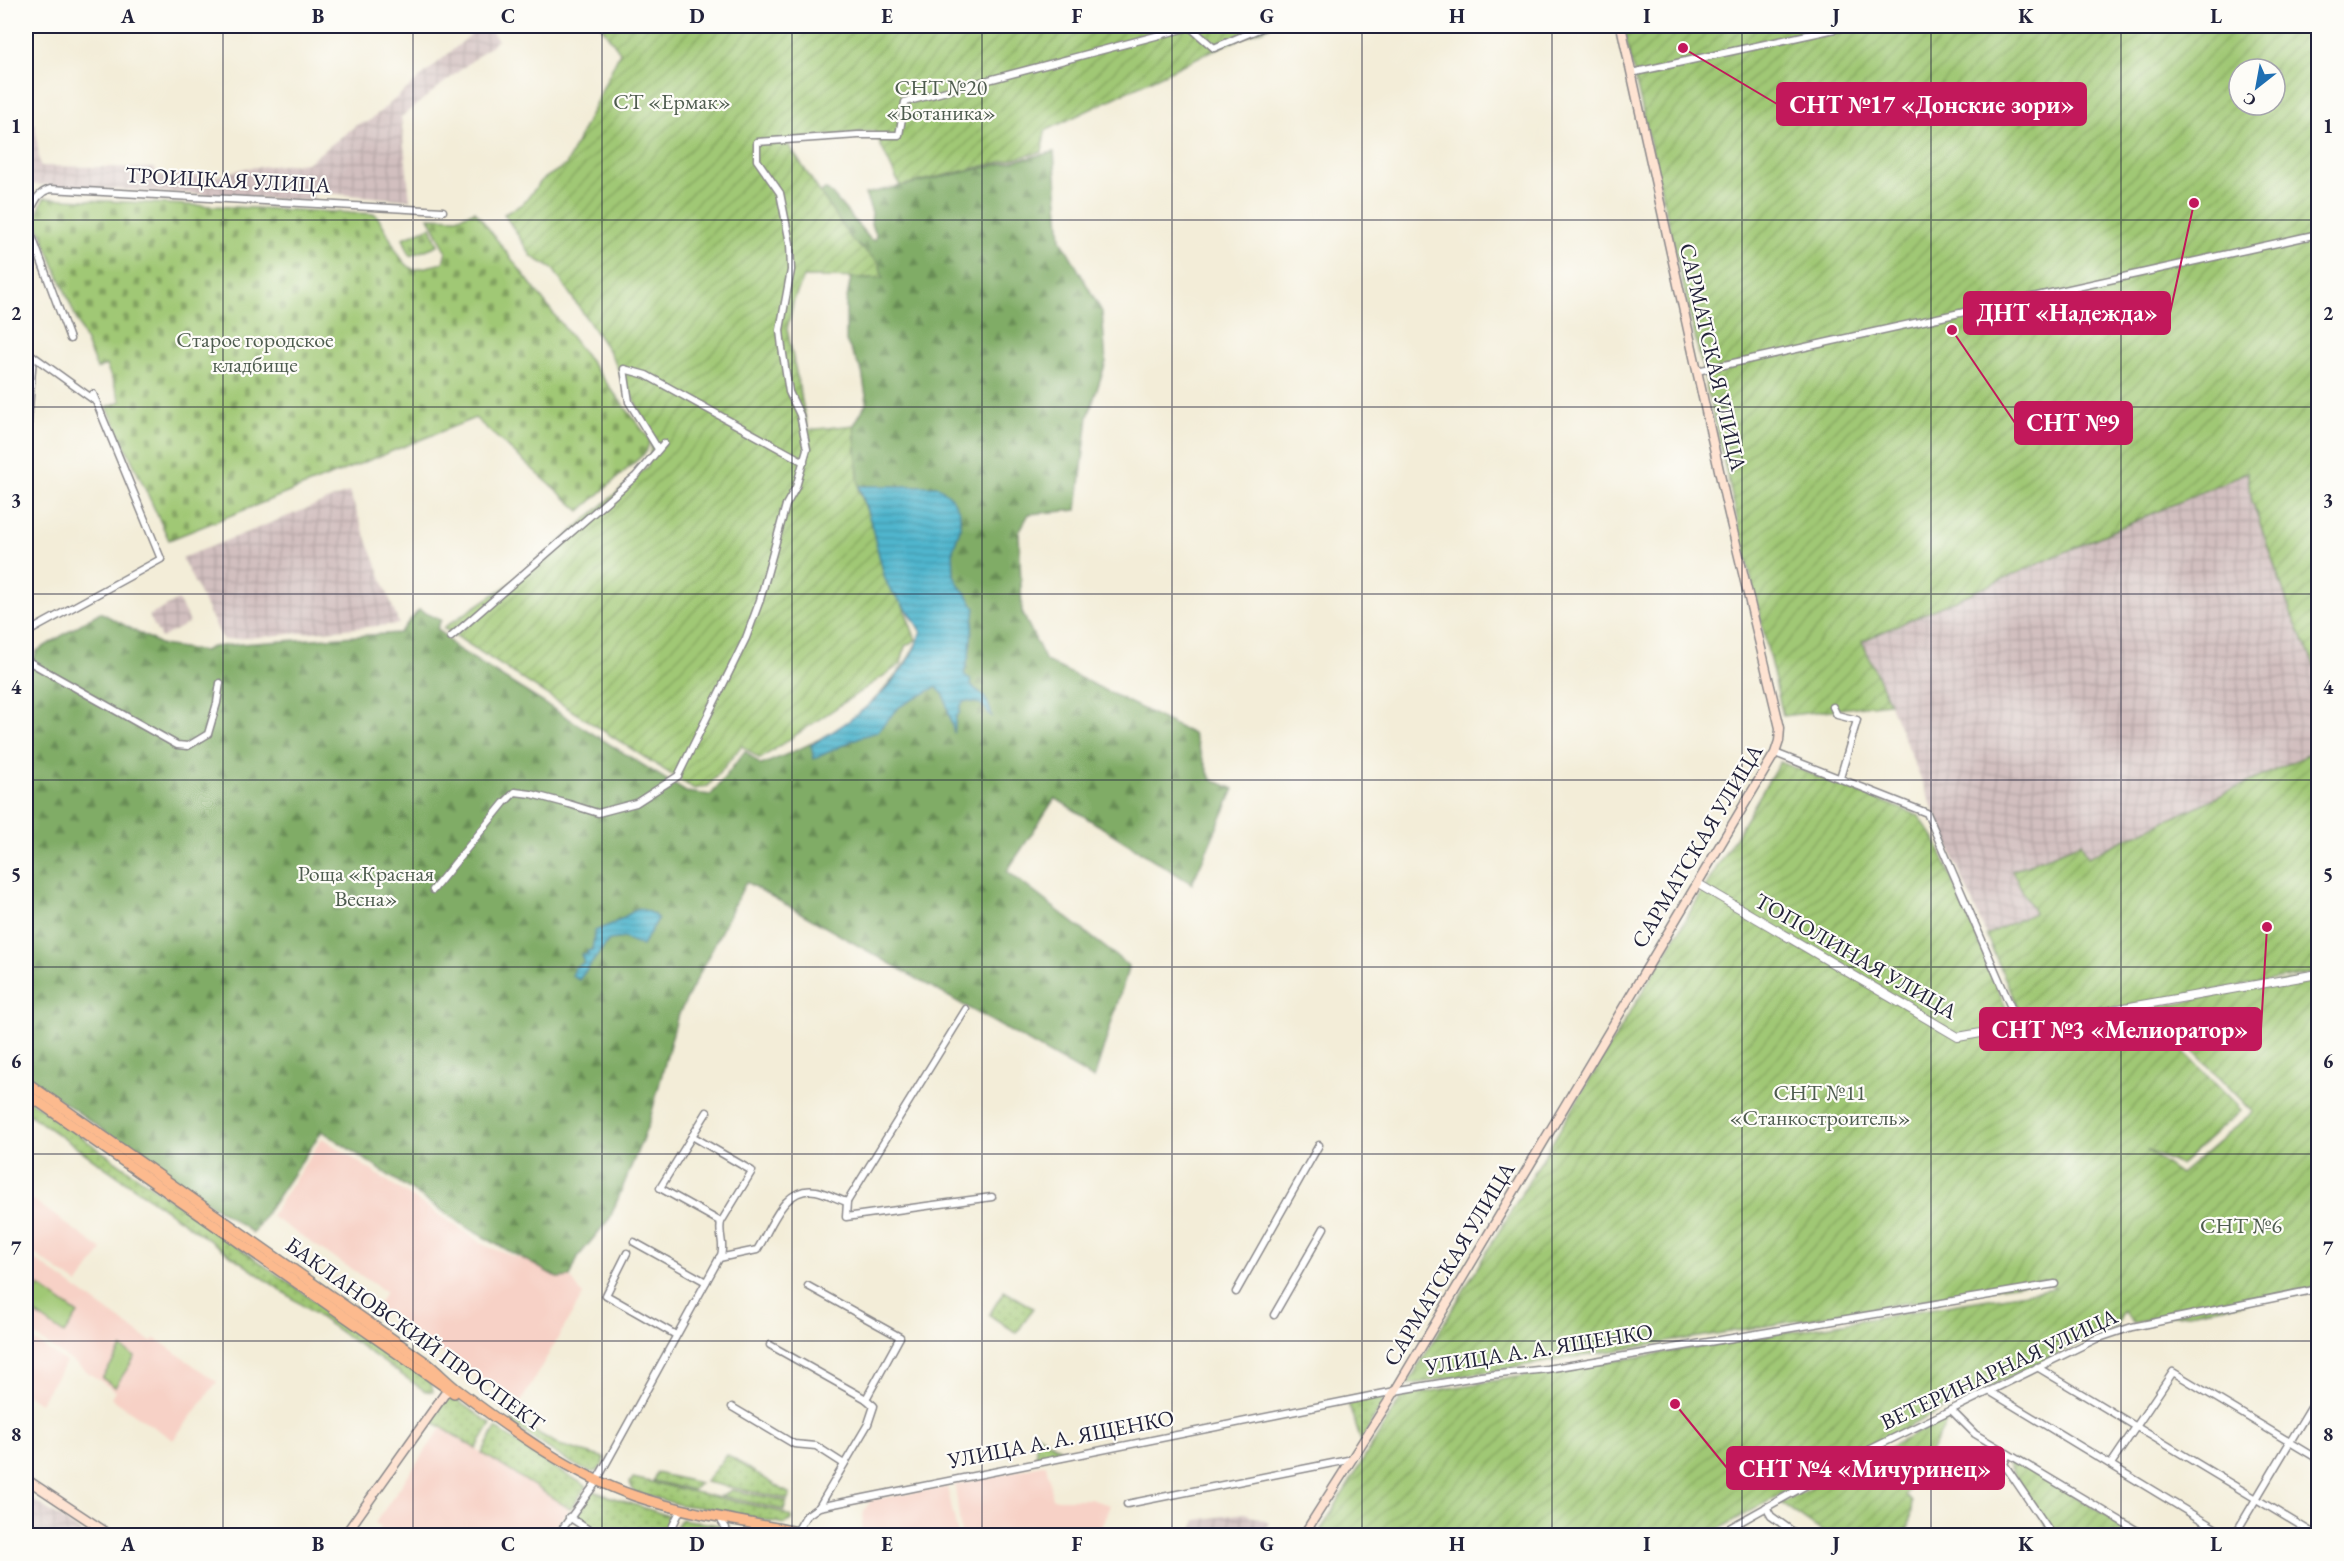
<svg xmlns="http://www.w3.org/2000/svg" width="2344" height="1561" font-family="'EB Garamond',serif">
<style>
.built{fill:#f7d1c6}
.industrial{fill:url(#industrial-grid)}
.grass{fill:url(#grass-dots);stroke:#617558;stroke-width:1.5}
.forest{fill:url(#forest-firs);stroke:#516750;stroke-width:1.5}
.cemetery{fill:url(#cemetery-stones);stroke:#617558;stroke-width:1.5}
.garden{fill:url(#garden-furrows);stroke:#617558;stroke-width:1.5;fill-rule:evenodd}
.pitch{fill:#a0c874;stroke:#617558;stroke-width:1.5}
.water{fill:url(#water-rules);stroke:#396c84;stroke-width:1.5}
.lines{fill:none;stroke-linecap:round;stroke-linejoin:round}
.minor-casing{stroke:#8a888a;stroke-width:9}
.tertiary-casing{stroke:#8a888a;stroke-width:10}
.secondary-casing{stroke:#8a888a;stroke-width:11}
.primary-casing{stroke:#8a888a;stroke-width:12}
.minor{stroke:#fff;stroke-width:6}
.tertiary{stroke:#fff;stroke-width:8}
.secondary{stroke:#fee3d2;stroke-width:8}
.primary{stroke:#fcba8e;stroke-width:9}
.grid{fill:none;stroke:#22223b;stroke-width:1.5;stroke-opacity:0.55}
.labels{text-anchor:middle;dominant-baseline:central;stroke-width:4.5;stroke-linejoin:round;paint-order:stroke}
.park-label{font-size:22px;fill:#4e5c4f;stroke:#fdfcf7}
.street-label{font-size:22px;fill:#22223b;stroke:#fdfcf7}
.leader{fill:none;stroke:#c2185b;stroke-width:2}
.callout-dot{fill:#c2185b;stroke:#fdfcf7;stroke-width:2}
.callout{fill:#c2185b;stroke:#c2185b;stroke-width:2}
.callout-label{font-size:24px;text-anchor:middle;font-weight:bold;fill:#fff}
.neatline{fill:none;stroke:#22223b;stroke-width:2}
.grid-label{font-size:20px;text-anchor:middle;font-weight:bold;fill:#22223b}
</style>
<defs>
<pattern id="industrial-grid" width="8" height="8" patternUnits="userSpaceOnUse" patternTransform="scale(1.5)"><rect width="8" height="8" fill="#d2bfbf"/><path d="M0 4h8M4 0v8" fill="none" stroke="#b4a4a5"/></pattern>
<pattern id="grass-dots" width="8" height="8" patternUnits="userSpaceOnUse" patternTransform="scale(1.5)"><rect width="8" height="8" fill="#a0c874"/><path d="M2 2h.1M6 6h.1" fill="none" stroke="#82a260" stroke-width="1.8" stroke-linecap="round"/></pattern>
<pattern id="forest-firs" width="22" height="20" patternUnits="userSpaceOnUse" patternTransform="scale(1.5)"><rect width="22" height="20" fill="#80ac66"/><path d="M5 1l3.5 6h-7zM16 11l3.5 6h-7z" fill="#688c55"/></pattern>
<pattern id="cemetery-stones" width="16" height="16" patternUnits="userSpaceOnUse" patternTransform="scale(1.5)"><rect width="16" height="16" fill="#a0c874"/><path d="M2 7V4a2 2 0 0 1 4 0v3zM10 15v-3a2 2 0 0 1 4 0v3z" fill="#82a260"/></pattern>
<pattern id="garden-furrows" width="10" height="10" patternUnits="userSpaceOnUse" patternTransform="scale(1.5)"><rect width="10" height="10" fill="#a0c874"/><path d="M-1 1l2-2M0 10L10 0M9 11l2-2" fill="none" stroke="#82a260"/></pattern>
<pattern id="water-rules" width="6" height="5" patternUnits="userSpaceOnUse" patternTransform="scale(1.5)"><rect width="6" height="5" fill="#50b6ce"/><path d="M0 2.5h6" fill="none" stroke="#4294a8"/></pattern>
</defs>
<rect width="100%" height="100%" fill="#fdfcf7"/>
<filter id="ink" filterUnits="userSpaceOnUse"><feTurbulence type="fractalNoise" baseFrequency=".0167" numOctaves="2"/><feDisplacementMap in="SourceGraphic" scale="12" xChannelSelector="R" yChannelSelector="G"/><feConvolveMatrix kernelMatrix="1 2 1 2 8 2 1 2 1" color-interpolation-filters="sRGB"/></filter>
<filter id="wash" filterUnits="userSpaceOnUse"><feTurbulence type="fractalNoise" baseFrequency=".008" numOctaves="4" result="noise"/><feDisplacementMap in="SourceGraphic" scale="24" xChannelSelector="R" yChannelSelector="G"/><feGaussianBlur stdDeviation="1.35" result="paint"/><feColorMatrix in="noise" values="0 0 0 0 0 0 0 0 0 0 0 0 0 0 0 0 0 1.4 0 .05"/><feComposite in="paint" operator="in"/></filter>
<g filter="url(#wash)">
<rect width="100%" height="100%" fill="#f3edd8"/>
<g class="built">
<polygon points="322,1138 486,1246 570,1277 583,1295 519,1405 376,1307 386,1292 271,1216"/>
<polygon points="32,1199 102,1250 78,1284 26,1248 26,1207"/>
<polygon points="26,1253 151,1342 155,1338 217,1382 173,1440 111,1398 115,1391 26,1330"/>
<polygon points="26,1335 66,1362 40,1403 26,1394"/>
<polygon points="442,1427 569,1509 551,1535 382,1536 378,1532 381,1527 375,1523"/>
<polygon points="1046,1464 1053,1499 1090,1499 1110,1505 1098,1535 961,1535 955,1485"/>
<polygon points="947,1487 958,1535 860,1535 864,1511 871,1500"/>
</g>
<g class="industrial">
<polygon points="481,26 487,26 498,40 401,117 410,200 314,192 313,201 26,184 26,124 35,124 40,166 155,168 156,175 213,177 245,168 307,163 358,124 368,122"/>
<polygon points="2247,472 2252,501 2292,616 2318,673 2318,750 2088,857 2081,844 2013,871 2034,913 1986,935 1889,703 1861,641"/>
<polygon points="349,492 399,624 223,640 182,558"/>
<polygon points="178,600 190,622 161,638 149,616"/>
<polygon points="26,1495 86,1535 26,1535"/>
<polygon points="1245,1513 1269,1523 1262,1535 1190,1535 1196,1520"/>
</g>
<g class="grass">
<path d="M26,1098L390,1354V1359C403,1367 433,1373 433,1392L425,1391L26,1112Z"/>
<polygon points="1004,1291 1033,1308 1017,1333 989,1315"/>
<polygon points="1379,1396 1384,1401 1361,1441 1348,1403"/>
<polygon points="448,1397 455,1399 491,1424 476,1449 430,1420"/>
<path d="M513,1419L559,1445L605,1458C603,1464 601,1471 593,1472C581,1473 524,1432 511,1423Z"/>
<polygon points="496,1428 553,1467 587,1486 570,1509 482,1453"/>
<polygon points="1036,1433 1065,1452 1036,1460"/>
<polygon points="727,1455 790,1494 788,1499 705,1482"/>
<polygon points="656,1473 700,1483 693,1490 653,1481"/>
<polygon points="633,1478 782,1512 791,1517 791,1520 784,1524 715,1509 681,1505 634,1492 630,1483"/>
<polygon points="732,1490 787,1501 784,1510 721,1496"/>
<polygon points="593,1491 672,1517 661,1535 607,1536 575,1516"/>
<polygon points="681,1519 730,1527 728,1535 671,1536"/>
</g>
<path class="forest" d="M1054,152L1061,239L1102,312L1106,362L1088,417L1077,510L1029,514L1019,532L1022,612L1046,661L1193,734L1211,779L1234,789L1192,884L1055,798L1007,871L1129,966L1094,1079L746,882L677,1018L649,1123L610,1218L578,1257L570,1277L558,1278L471,1230L322,1131L253,1233L149,1163L26,1075V674L37,651L100,612L162,645L204,651L212,647L240,644L399,633L419,610L441,620L437,628L456,648L686,792L711,795L745,751L761,765C814,744 857,725 893,679C906,662 914,652 921,632L911,615L890,589L870,520L859,490L854,425L867,402L862,372L846,341V303L852,272L815,197L825,189L832,194L871,240H875L876,234L871,224L872,213L865,194Z"/>
<g class="cemetery">
<path d="M44,198L375,214C391,231 394,259 414,270L443,263L446,251L429,217L457,218L475,211L650,440L646,452L580,511L475,418L169,540L107,407L121,401L106,365L97,369L35,218Z"/>
<polygon points="431,227 438,245 410,256 403,238"/>
</g>
<g class="garden">
<polygon points="601,26 1271,26 1211,51 1045,131 1042,152 900,186 874,131 785,140 852,240 879,263 883,278 804,277 794,299 787,329 808,430 854,425 859,490 916,640 905,646 901,664 760,759 742,746 708,786 694,789 443,628 514,581 648,466 653,437 610,353 553,269 532,257 504,214 523,204 542,180 566,165 620,52"/>
<path d="M1623,26H2318V673L2292,616L2252,501L2247,472L1862,641L1889,703L1783,716ZM2239,69H2275V105H2239Z"/>
<polygon points="2318,750 2318,972 2025,1024 1986,935 2034,913 2012,871 2081,843 2088,857"/>
<polygon points="1780,762 1918,815 1935,839 2016,1032 2142,1009 2241,1110 2180,1165 2146,1150 2180,1174 2253,1112 2152,1008 2318,975 2318,1290 2133,1323 2123,1311 2118,1325 1937,1412 1819,1473 1708,1535 1317,1536 1402,1396 2055,1288 2044,1280 1407,1385"/>
<polygon points="1950,1416 1906,1496 1912,1502 1908,1535 1827,1535 1781,1503"/>
<polygon points="2014,1460 2140,1535 2052,1535 2008,1464"/>
</g>
<g class="pitch">
<polygon points="39,1286 78,1314 64,1334 26,1307"/>
<polygon points="122,1348 135,1357 115,1387 102,1378"/>
</g>
<g class="water">
<path d="M859,486H938L952,498L960,512V529L953,549L954,575L960,587L968,596L975,608L969,655L964,674L970,680L972,687C985,694 989,703 992,717L981,704L965,701L960,706V712L956,717L954,733L944,695L936,687L899,707L877,732L860,737L814,759L811,745C856,719 905,683 921,632L911,615L890,589L885,579L870,520Z"/>
<polygon points="639,908 653,914 658,919 642,946 624,938 609,940 579,980 572,976 575,967 584,963 581,954 588,954 587,951 592,950 595,931 614,923"/>
</g>
</g>
<g filter="url(#ink)">
<g class="lines">
<g class="minor-casing">
<g id="minor">
<polyline points="1631,73 1849,26"/>
<path d="M26,217C35,206 34,194 50,189L443,211"/>
<polyline points="26,220 70,339"/>
<polyline points="26,351 94,400"/>
<polyline points="1697,371 2318,234"/>
<polyline points="26,449 33,356"/>
<polyline points="658,449 629,402 624,369 646,375 804,462"/>
<polyline points="26,633 161,559 93,394"/>
<polyline points="451,637 636,476 664,443"/>
<polyline points="26,660 177,745 188,746 208,734 217,703 220,683"/>
<polyline points="1833,707 1837,715 1857,720 1840,778"/>
<polyline points="1775,753 1927,813 2019,1026"/>
<polyline points="433,890 504,803 515,792 531,794 569,804 598,813 636,803 678,776 746,638 760,600 786,505 796,487 807,449 800,415 789,392 782,348 780,330 791,270 790,243 780,193 757,160 757,142 858,135 899,135 905,102 1190,27 1214,48 1266,26"/>
<polyline points="707,1112 660,1188 721,1222"/>
<polyline points="847,1202 846,1217 992,1197"/>
<polyline points="634,1242 706,1282"/>
<polyline points="627,1253 606,1295 676,1335"/>
<path d="M719,1258L757,1250C771,1229 783,1185 816,1191C826,1193 837,1199 847,1202L966,1009"/>
<polyline points="808,1286 900,1337 866,1399"/>
<polyline points="1236,1292 1319,1145"/>
<polyline points="1274,1315 1324,1228"/>
<polyline points="770,1345 866,1399 874,1406 868,1424 819,1507"/>
<polyline points="2037,1367 2318,1536"/>
<polyline points="1989,1391 2228,1536"/>
<polyline points="732,1407 794,1444 816,1446 844,1464"/>
<polyline points="1951,1410 1975,1434 2146,1536"/>
<polyline points="2008,1454 2004,1464 2053,1536"/>
<polyline points="2111,1464 2173,1372 2318,1459"/>
<path d="M597,1480L721,1255C725,1244 718,1234 721,1222L752,1171L692,1136"/>
<polyline points="1127,1504 1353,1459"/>
<polyline points="1766,1507 1771,1516 1799,1536"/>
<polyline points="569,1517 598,1536"/>
<polyline points="722,1522 726,1528 725,1536"/>
<polyline points="796,1533 806,1516 819,1507 1395,1391 1481,1376 1547,1369 2055,1284"/>
<polyline points="557,1536 595,1484"/>
<polyline points="668,1536 679,1513"/>
<polyline points="1715,1536 1871,1449 2096,1339 2132,1327 2318,1289"/>
<polyline points="2234,1536 2318,1395"/>
</g>
</g>
<g class="tertiary-casing">
<polyline id="tertiary" points="1700,885 1958,1037 2318,974"/>
</g>
<g class="secondary-casing">
<g id="secondary">
<polyline points="26,1479 112,1536"/>
<polyline points="344,1536 451,1385"/>
<polyline points="1303,1536 1395,1391 1775,753 1779,741 1780,728 1726,502 1621,26"/>
</g>
</g>
<g class="primary-casing">
<g id="primary">
<path d="M26,1082L428,1364C439,1373 448,1383 459,1391C511,1430 573,1475 635,1496C694,1516 757,1523 818,1536"/>
<polyline points="26,1093 454,1393"/>
</g>
</g>
<use href="#minor" class="minor"/>
<use href="#tertiary" class="tertiary"/>
<use href="#secondary" class="secondary"/>
<use href="#primary" class="primary"/>
</g>
</g>
<path class="grid" d="M223,26V1536M413,26V1536M602,26V1536M792,26V1536M982,26V1536M1172,26V1536M1362,26V1536M1552,26V1536M1742,26V1536M1931,26V1536M2121,26V1536M26,220H2318M26,407H2318M26,594H2318M26,780H2318M26,967H2318M26,1154H2318M26,1341H2318"/>
<g class="labels">
<g class="park-label">
<text x="941" y="87">СНТ №20<tspan x="941" dy="25">«Ботаника»</tspan></text>
<text x="672" y="101">СТ «Ермак»</text>
<text x="255" y="339">Старое городское<tspan x="255" dy="25">кладбище</tspan></text>
<text x="366" y="873">Роща «Красная<tspan x="366" dy="25">Весна»</tspan></text>
<text x="1820" y="1092">СНТ №11<tspan x="1820" dy="25">«Станкостроитель»</tspan></text>
<text x="2241" y="1225">СНТ №6</text>
</g>
<g class="street-label">
<text transform="translate(228 180) rotate(3)">ТРОИЦКАЯ УЛИЦА</text>
<text transform="translate(1713 357) rotate(77)">САРМАТСКАЯ УЛИЦА</text>
<text transform="translate(1697 846) rotate(-59)">САРМАТСКАЯ УЛИЦА</text>
<text transform="translate(1856 956) rotate(30)">ТОПОЛИНАЯ УЛИЦА</text>
<text transform="translate(1449 1264) rotate(-59)">САРМАТСКАЯ УЛИЦА</text>
<text transform="translate(415 1334) rotate(36)">БАКЛАНОВСКИЙ ПРОСПЕКТ</text>
<text transform="translate(1539 1349) rotate(-9)">УЛИЦА А. А. ЯЩЕНКО</text>
<text transform="translate(1999 1369) rotate(-25)">ВЕТЕРИНАРНАЯ УЛИЦА</text>
<text transform="translate(1061 1439) rotate(-11)">УЛИЦА А. А. ЯЩЕНКО</text>
</g>
</g>
<path class="leader" d="M1683 48L1777 104M2194 203L2170 313M1952 330L2015 423M2267 927L2261 1029M1675 1404L1727 1468"/>
<g class="callout-dot">
<circle cx="1683" cy="48" r="6"/>
<circle cx="2194" cy="203" r="6"/>
<circle cx="1952" cy="330" r="6"/>
<circle cx="2267" cy="927" r="6"/>
<circle cx="1675" cy="1404" r="6"/>
</g>
<g class="callout">
<rect x="1777" y="83" width="309" height="42" rx="6"/>
<rect x="1964" y="292" width="206" height="42" rx="6"/>
<rect x="2015" y="402" width="117" height="42" rx="6"/>
<rect x="1980" y="1008" width="281" height="42" rx="6"/>
<rect x="1727" y="1447" width="277" height="42" rx="6"/>
</g>
<g class="callout-label">
<text x="1932" y="113">СНТ №17 «Донские зори»</text>
<text x="2067" y="321">ДНТ «Надежда»</text>
<text x="2073" y="431">СНТ №9</text>
<text x="2120" y="1038">СНТ №3 «Мелиоратор»</text>
<text x="1865" y="1477">СНТ №4 «Мичуринец»</text>
</g>
<rect width="2344" height="1561" fill="none" stroke="#fdfcf7" stroke-width="66"/>
<g transform="translate(2257 87) rotate(211)"><circle r="28" fill="#fdfcf7" stroke="#a5a5ac" stroke-width="1.5"/>
<path d="M0-4.5L10 22L0 15L-10 22Z" fill="#1f6fb2"/>
<text y="-9" font-size="16" font-weight="bold" text-anchor="middle" fill="#22223b">С</text>
</g>
<rect x="33" y="33" width="2278" height="1495" class="neatline"/>
<g class="grid-label">
<text x="128" y="23">A</text>
<text x="318" y="23">B</text>
<text x="508" y="23">C</text>
<text x="697" y="23">D</text>
<text x="887" y="23">E</text>
<text x="1077" y="23">F</text>
<text x="1267" y="23">G</text>
<text x="1457" y="23">H</text>
<text x="1647" y="23">I</text>
<text x="1836" y="23">J</text>
<text x="2026" y="23">K</text>
<text x="2216" y="23">L</text>
<text x="16" y="133">1</text>
<text x="2328" y="133">1</text>
<text x="16" y="320">2</text>
<text x="2328" y="320">2</text>
<text x="16" y="507">3</text>
<text x="2328" y="507">3</text>
<text x="16" y="694">4</text>
<text x="2328" y="694">4</text>
<text x="16" y="881">5</text>
<text x="2328" y="881">5</text>
<text x="16" y="1068">6</text>
<text x="2328" y="1068">6</text>
<text x="16" y="1255">7</text>
<text x="2328" y="1255">7</text>
<text x="16" y="1441">8</text>
<text x="2328" y="1441">8</text>
<text x="128" y="1551">A</text>
<text x="318" y="1551">B</text>
<text x="508" y="1551">C</text>
<text x="697" y="1551">D</text>
<text x="887" y="1551">E</text>
<text x="1077" y="1551">F</text>
<text x="1267" y="1551">G</text>
<text x="1457" y="1551">H</text>
<text x="1647" y="1551">I</text>
<text x="1836" y="1551">J</text>
<text x="2026" y="1551">K</text>
<text x="2216" y="1551">L</text>
</g>
</svg>
